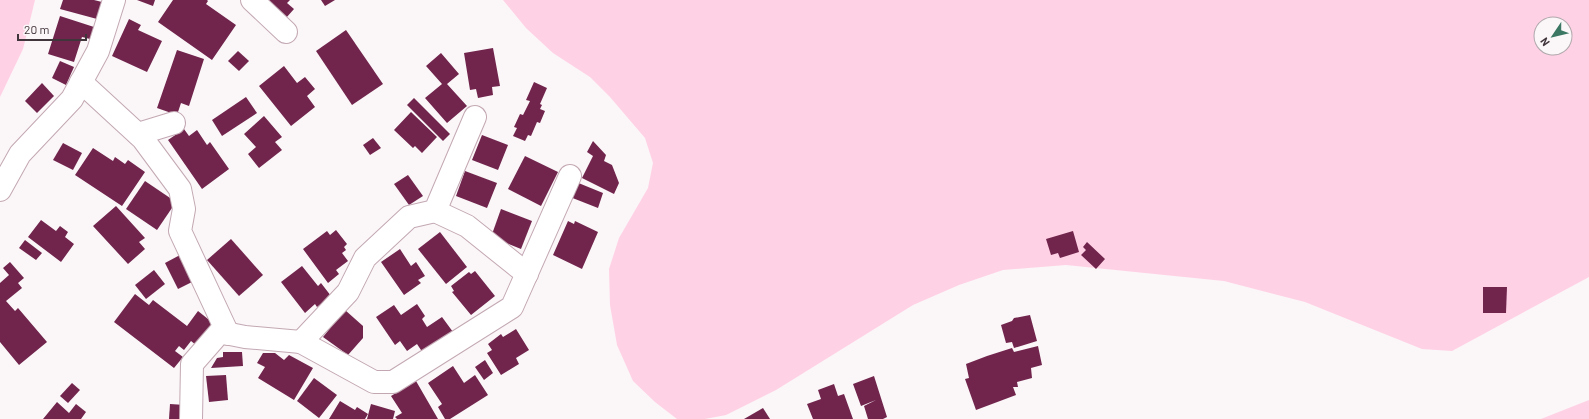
<svg xmlns="http://www.w3.org/2000/svg" width="1589" height="419" font-family="Barlow,sans-serif">
<style>
.green{fill:#ffd1e5;fill-rule:evenodd}
.building{fill:#71254d}
.lines{fill:none;stroke-linecap:round;stroke-linejoin:round}
.minor-casing{stroke:#c3a8b3;stroke-width:24}
.minor{stroke:#fff;stroke-width:22}
</style>
<rect width="100%" height="100%" fill="#fbf6f8"/>
<g class="green">
<polygon points="0,0 35,0 23,49 0,97"/>
<path d="M503,0H1589V277L1452,351L1422,349L1305,302L1224,281L1066,265L1003,270L959,285L913,305L776,390L726,415L705,419H677L655,402L633,381L617,345L610,305L609,269L619,238L648,188L653,163L645,138L610,97L590,77L553,53L526,28ZM1541,24H1565V48H1541Z"/>
<polygon points="1589,400 1589,419 1541,419"/>
</g>
<g class="building">
<polygon points="63,0 94,0 102,2 97,19 60,9"/>
<polygon points="137,0 155,0 153,6"/>
<polygon points="173,0 207,0 208,1 206,4 236,25 212,60 158,22"/>
<polygon points="267,0 290,0 287,3 294,9 286,18"/>
<polygon points="321,0 335,0 325,6"/>
<polygon points="60,16 94,27 90,39 82,37 74,62 48,54"/>
<polygon points="129,19 141,25 138,30 162,41 147,72 112,56"/>
<polygon points="346,30 383,84 352,105 316,51"/>
<polygon points="493,48 500,86 492,87 493,95 478,98 476,89 470,90 464,53"/>
<polygon points="177,50 204,59 189,106 181,103 177,115 157,108"/>
<polygon points="238,51 249,61 239,71 228,61"/>
<polygon points="441,53 459,74 447,84 467,106 447,123 425,98 442,84 426,66"/>
<polygon points="60,61 74,67 66,85 52,78"/>
<polygon points="284,66 297,83 305,77 315,89 307,96 315,107 291,126 259,86"/>
<polygon points="534,82 547,88 540,104 542,105 540,109 545,111 540,123 537,122 531,136 528,135 525,141 513,136 517,128 514,127 520,114 523,115 530,101 526,100"/>
<polygon points="42,83 54,96 37,113 25,101"/>
<polygon points="246,97 257,113 222,136 212,120"/>
<polygon points="414,98 450,134 443,141 407,105"/>
<polygon points="411,112 437,137 422,153 415,146 413,148 394,130"/>
<polygon points="264,116 282,137 275,142 282,150 259,168 248,154 256,147 244,134"/>
<polygon points="184,129 189,136 197,130 207,145 210,142 229,169 202,189 168,140"/>
<polygon points="482,135 508,145 498,170 472,160"/>
<polygon points="373,138 381,148 370,155 363,145"/>
<polygon points="593,141 606,155 604,161 612,165 619,183 614,194 582,178 593,156 587,152"/>
<polygon points="63,143 82,153 73,170 53,160"/>
<polygon points="93,148 113,161 115,157 125,164 128,160 145,172 122,206 75,175"/>
<polygon points="525,156 558,172 541,206 508,189"/>
<polygon points="465,171 497,183 487,208 456,196"/>
<polygon points="408,175 423,196 409,205 394,184"/>
<polygon points="145,181 176,202 157,230 126,209"/>
<polygon points="576,182 603,193 598,208 570,197"/>
<polygon points="116,206 145,238 139,242 145,249 128,264 93,226"/>
<polygon points="501,209 532,221 521,249 491,237"/>
<polygon points="41,220 56,231 60,226 68,232 65,237 74,244 61,262 28,237"/>
<polygon points="568,221 574,224 575,221 598,232 582,269 553,255"/>
<polygon points="336,230 347,244 344,247 346,250 342,253 348,261 336,270 339,274 328,283 303,249 327,231 330,235"/>
<polygon points="1073,231 1079,252 1060,258 1058,253 1051,255 1046,239"/>
<polygon points="440,232 467,267 446,284 418,249"/>
<polygon points="231,239 263,275 239,296 207,260"/>
<polygon points="25,240 42,253 36,260 19,248"/>
<polygon points="1087,242 1105,259 1096,269 1081,255 1086,250 1083,247"/>
<polygon points="400,249 411,266 416,262 425,276 418,280 421,283 404,295 381,262"/>
<polygon points="180,255 194,281 178,289 165,263"/>
<polygon points="10,262 24,278 18,283 22,288 6,301 15,311 18,308 47,342 19,365 0,342 0,283 9,275 3,268"/>
<polygon points="302,266 318,286 321,283 331,296 317,307 315,304 305,313 281,282"/>
<polygon points="154,270 165,284 146,299 135,285"/>
<polygon points="475,271 495,296 471,315 452,292 454,291 451,286 469,272 471,274"/>
<polygon points="1483,287 1507,287 1506,313 1483,313"/>
<polygon points="135,294 149,305 153,300 187,326 198,311 213,323 196,345 191,341 184,350 179,346 175,351 183,357 174,368 114,322"/>
<polygon points="417,304 425,316 422,319 427,327 442,317 453,332 423,353 417,344 407,351 400,341 395,345 376,317 394,305 401,315"/>
<polygon points="345,310 363,326 363,338 348,355 323,337"/>
<polygon points="1030,315 1037,341 1014,348 1012,342 1006,343 1001,325 1012,321 1014,318"/>
<polygon points="516,329 529,350 516,358 519,364 501,375 487,353 492,350 488,344 501,334 503,337"/>
<polygon points="1038,346 1042,365 1031,368 1032,378 1017,382 1018,387 1013,387 1016,395 976,410 965,379 969,378 966,364 987,356 1012,348 1014,352"/>
<polygon points="223,352 242,352 243,366 211,368 217,358 223,357"/>
<polygon points="263,353 275,353 284,360 289,355 313,368 294,400 258,378 265,367 257,363"/>
<polygon points="485,360 493,373 484,380 475,367"/>
<polygon points="453,366 464,383 475,375 488,395 450,419 445,419 438,407 442,404 428,383"/>
<polygon points="226,375 228,400 209,402 206,376"/>
<polygon points="874,376 887,417 883,419 868,419 864,406 876,400 861,406 853,384"/>
<polygon points="314,378 337,395 319,418 297,401"/>
<polygon points="416,381 438,419 397,419 395,417 402,413 391,396"/>
<polygon points="72,383 80,390 68,403 60,396"/>
<polygon points="834,384 838,396 844,394 853,419 813,419 807,404 821,399 818,390"/>
<polygon points="340,401 355,410 357,407 368,414 365,419 329,419"/>
<polygon points="57,402 69,413 76,404 86,412 81,419 43,419"/>
<polygon points="170,404 185,405 184,419 169,419"/>
<polygon points="371,404 395,411 393,419 367,419"/>
<polygon points="763,408 770,419 744,419"/>
</g>
<g class="lines">
<g class="minor-casing">
<g id="minor">
<polyline points="252,0 286,32"/>
<polyline points="81,82 143,139 180,189 184,209 180,231 228,334"/>
<polyline points="138,134 174,123"/>
<polyline points="0,190 20,154 72,99 98,51 114,0"/>
<polyline points="435,211 467,226 527,274"/>
<polyline points="301,342 374,382 393,382 512,307 570,176"/>
<polyline points="191,419 192,364 220,332 245,337 301,342 348,292 365,258 409,217 435,211 475,117"/>
</g>
</g>
<use href="#minor" class="minor"/>
</g>
<g transform="translate(1553 36) rotate(235)"><circle r="19" fill="#fbf6f8" stroke="#b0a9ac"/>
<path d="M0-3L7 15L0 10L-7 15Z" fill="#3b7762"/>
<text y="-6" font-size="11" font-weight="bold" text-anchor="middle" fill="#40353a">N</text>
</g>
<path d="M18 34v6h68v-6" fill="none" stroke="#40353a" stroke-width="2"/>
<text x="24" y="34" font-size="12" fill="#40353a" stroke="#fbf6f8" stroke-width="3" paint-order="stroke">20 m</text>
</svg>
